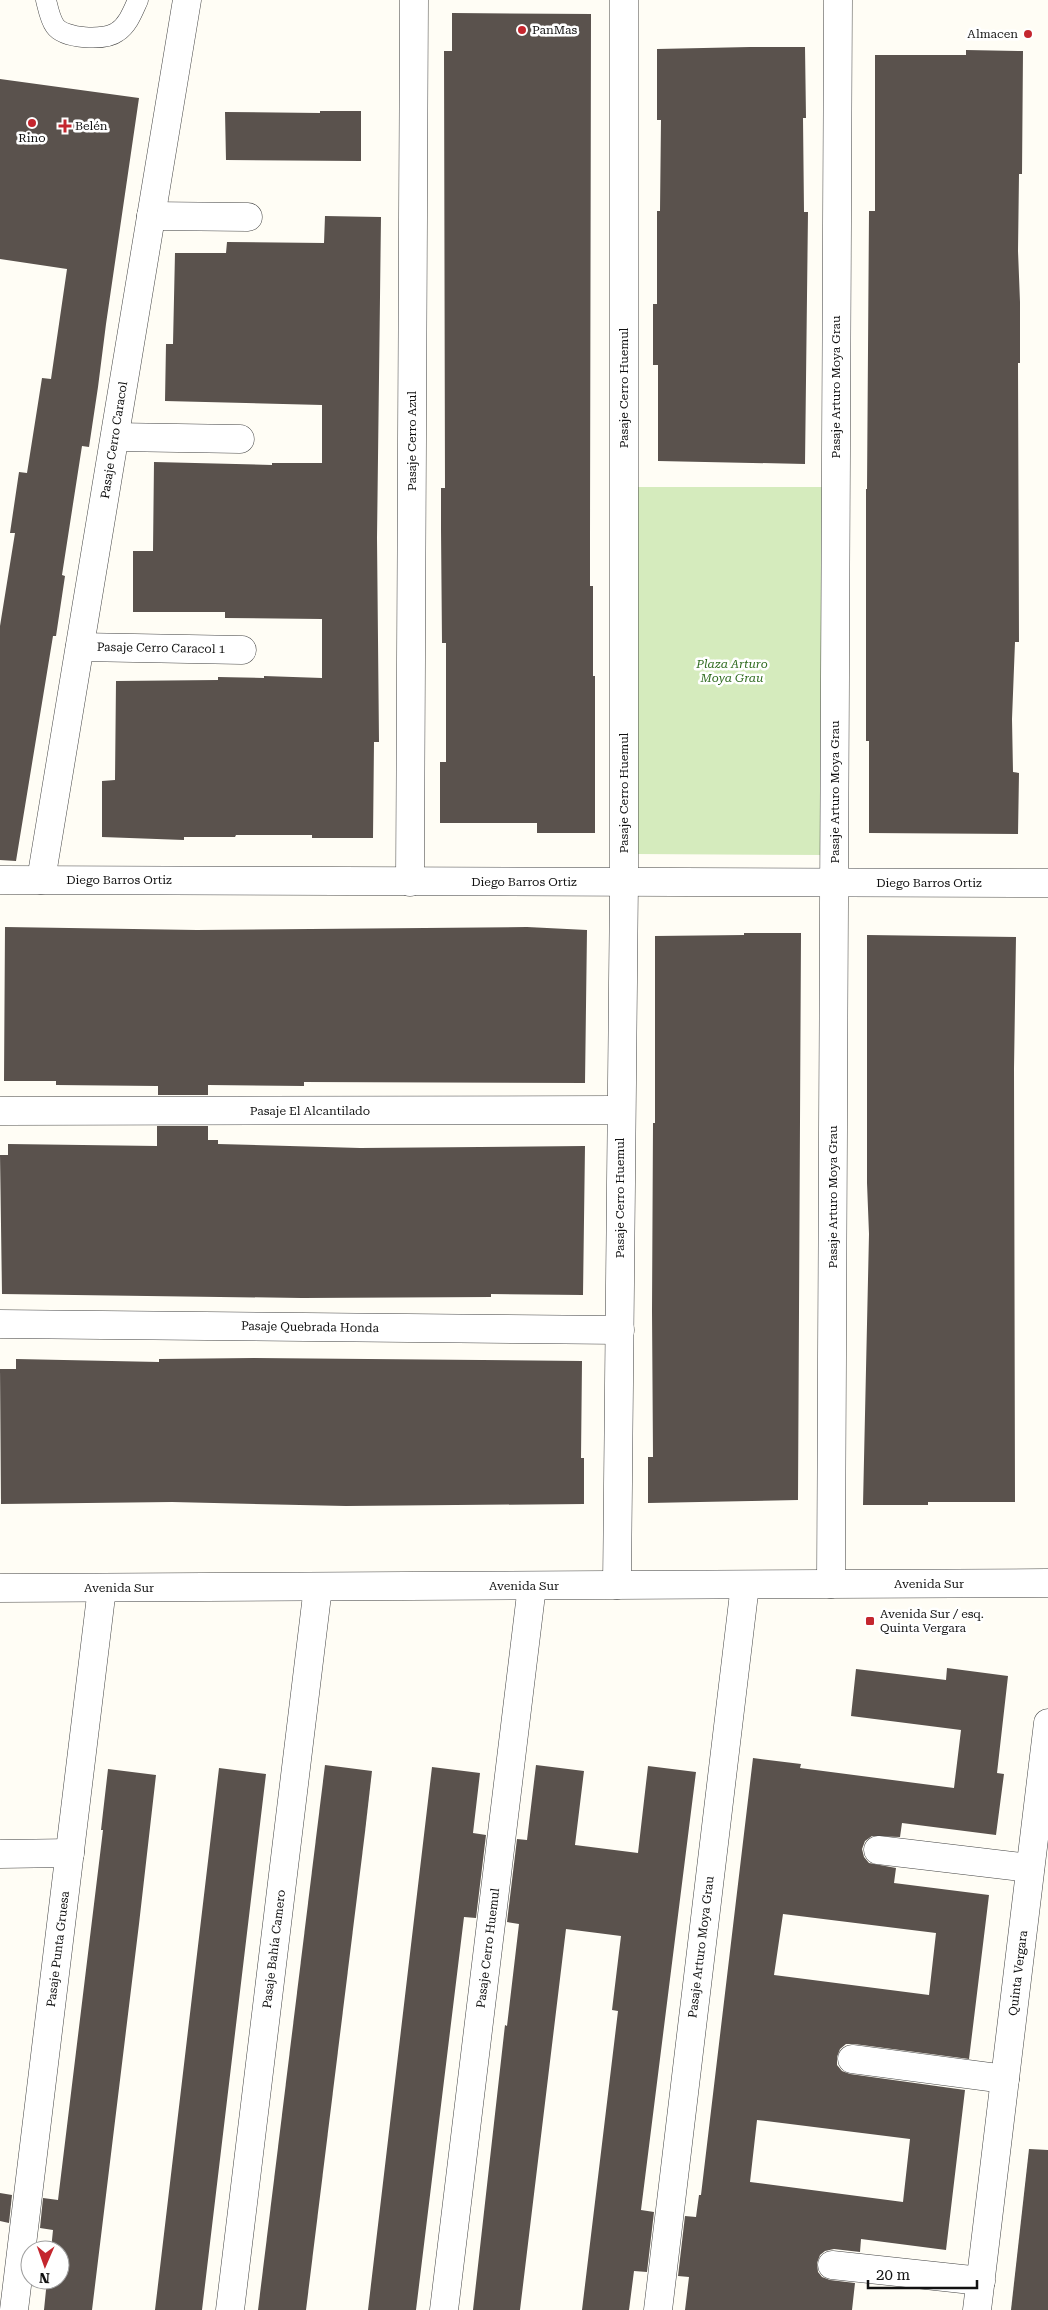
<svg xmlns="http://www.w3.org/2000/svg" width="1048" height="2310" font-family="'Roboto Serif',serif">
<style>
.green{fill:#d5ebbd}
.building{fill:#5a524d;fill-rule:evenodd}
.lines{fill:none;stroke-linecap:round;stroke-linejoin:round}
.service-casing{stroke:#444;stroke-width:21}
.minor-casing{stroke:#444;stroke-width:29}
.tertiary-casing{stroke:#444;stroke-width:29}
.service{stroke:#fff;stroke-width:20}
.minor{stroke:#fff;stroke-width:28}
.tertiary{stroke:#fff;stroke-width:28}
.poi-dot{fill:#c4262e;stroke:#fff;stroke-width:2}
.labels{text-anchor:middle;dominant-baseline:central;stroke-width:5;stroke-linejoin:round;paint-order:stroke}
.poi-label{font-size:12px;fill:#111;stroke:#fff;text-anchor:start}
.street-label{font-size:12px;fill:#111;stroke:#fff}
.park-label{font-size:12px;font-style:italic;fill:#2f6b1f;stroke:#fff}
</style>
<rect width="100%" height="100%" fill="#fffdf5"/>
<polygon class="green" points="636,487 830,487 829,855 634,854"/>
<g class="building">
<polygon points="452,13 591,14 590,533 590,586 593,586 593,676 595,676 595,833 537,833 537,823 440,823 440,762 446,762 446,643 442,643 441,529 441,488 445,488 444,51 452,51"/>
<polygon points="750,47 805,47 806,118 803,118 804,212 808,212 805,464 658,461 658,365 653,365 653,304 657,304 657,211 660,211 661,120 657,120 657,49"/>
<polygon points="966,50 1023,51 1022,174 1019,174 1018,251 1020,302 1020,363 1018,363 1019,642 1015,642 1012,719 1013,772 1019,773 1018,834 869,833 869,741 866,741 866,489 867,489 869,211 875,211 875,55 966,55"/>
<polygon points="0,79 139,98 106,324 98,387 89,447 82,446 62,575 65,576 56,636 53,636 16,861 0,860 0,626 15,533 10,533 19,472 27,473 42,378 51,379 67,269 0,259"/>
<polygon points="320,111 361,111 361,161 226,160 225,112 320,113"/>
<polygon points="325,216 381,217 377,538 379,742 374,742 373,838 312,838 312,835 236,835 235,837 184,837 184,840 102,837 102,781 115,780 116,681 218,680 218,677 264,678 264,676 322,678 322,619 225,618 225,612 133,612 133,551 153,551 154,462 272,465 272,463 322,463 322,405 165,401 166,344 173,344 175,253 226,253 227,242 324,243"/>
<polygon points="5,927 197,930 527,927 587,930 585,1083 304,1082 304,1086 208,1085 208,1095 158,1095 158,1086 56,1085 56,1081 4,1081"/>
<polygon points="744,933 801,933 798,1500 648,1503 648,1457 653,1457 652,1311 653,1123 655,1123 655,936 744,935"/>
<polygon points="867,935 1016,937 1014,1069 1015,1502 928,1502 928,1505 863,1505 869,1234 867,1183"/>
<polygon points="157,1126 208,1126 208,1140 218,1140 218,1144 360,1148 585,1146 583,1295 491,1294 491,1297 302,1298 2,1294 0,1155 8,1155 8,1144 157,1146"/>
<polygon points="254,1358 582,1361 581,1458 584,1458 584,1504 346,1506 172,1502 1,1504 0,1369 16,1369 16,1359 159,1362 159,1359"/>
<path d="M947,1668L1008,1676L997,1773L1004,1774L996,1835L902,1823L900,1837L872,1836L865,1841L862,1849L864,1857L869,1863L896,1868L894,1883L989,1895L969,2059L854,2044H846L840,2049L837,2057V2065L842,2071L850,2074L965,2090L946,2250L861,2239L860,2252L834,2249L825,2251L820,2255L817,2263L818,2272L822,2277L830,2280L855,2283L852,2310H685L689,2277L678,2276L685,2216L696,2217L699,2195H701L753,1758L801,1764L800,1768L954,1788L961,1730L851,1716L856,1669L946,1680ZM783,1914L936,1933L929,1995L774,1975ZM757,2120L910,2139L903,2202L750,2182Z"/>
<polygon points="325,1765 372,1771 365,1832 306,2310 258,2310"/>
<polygon points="536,1765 584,1771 575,1845 638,1853 648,1766 696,1772 641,2210 654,2212 647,2272 634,2271 629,2310 582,2310 618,2011 612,2010 621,1936 566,1929 520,2310 473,2310 505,2025 507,2026 519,1924 507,1922 517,1839 527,1840"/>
<polygon points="432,1767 480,1773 473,1833 486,1835 476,1918 464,1917 416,2310 368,2310"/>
<polygon points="219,1768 266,1774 252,1891 202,2310 155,2310"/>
<polygon points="108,1769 156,1775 139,1924 92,2310 44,2310 47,2280 60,2280 60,2250 51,2250 53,2230 40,2228 43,2198 58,2200 103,1830 101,1830"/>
<polygon points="1029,2149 1048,2150 1048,2310 1011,2310"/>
<polygon points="0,2193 12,2195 9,2223 0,2221"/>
</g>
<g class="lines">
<g class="service-casing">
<path id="service" d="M46,0C48,8 50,19 55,26C64,39 105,41 117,32C128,25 133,11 138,0"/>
</g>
<g class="minor-casing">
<g id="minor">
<polyline points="151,216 248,217"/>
<polyline points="115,437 240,439"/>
<polyline points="80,647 242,650"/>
<polyline points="0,880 1048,883"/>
<polyline points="41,880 187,0"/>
<polyline points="410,882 414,0"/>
<polyline points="0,1111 620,1110"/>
<polyline points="0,1324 620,1330"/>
<polyline points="831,1584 838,0"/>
<polyline points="617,1585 624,882 624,0"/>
<polyline points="878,1850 1030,1868"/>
<polyline points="0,1854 70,1853"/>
<polyline points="852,2059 1005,2079"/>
<polyline points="832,2265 981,2281"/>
<polyline points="14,2310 102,1588"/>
<polyline points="230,2310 318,1587"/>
<polyline points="444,2310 532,1586"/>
<polyline points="658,2310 745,1585"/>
<polyline points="977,2310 1048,1723"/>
</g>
</g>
<g class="tertiary-casing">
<polyline id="tertiary" points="0,1588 1048,1583"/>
</g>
<use href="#service" class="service"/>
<use href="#minor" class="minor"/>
<use href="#tertiary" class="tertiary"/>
</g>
<g class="poi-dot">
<circle cx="522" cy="30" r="5"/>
<circle cx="1028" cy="34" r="5"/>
<circle cx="32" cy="123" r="5"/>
<path d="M62.5 118.5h5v5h5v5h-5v5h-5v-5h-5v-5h5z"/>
<rect x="865" y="1616" width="10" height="10" rx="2.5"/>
</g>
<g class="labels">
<g class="poi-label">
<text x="532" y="30">PanMas</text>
<text x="1018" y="34" text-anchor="end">Almacen</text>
<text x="75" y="126">Belén</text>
<text x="32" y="138" text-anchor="middle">Rino</text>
<text x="880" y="1614">Avenida Sur / esq.<tspan x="880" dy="14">Quinta Vergara</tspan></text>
</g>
<g class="street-label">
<text transform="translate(836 387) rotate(-90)">Pasaje Arturo Moya Grau</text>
<text transform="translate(624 388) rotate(-90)">Pasaje Cerro Huemul</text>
<text transform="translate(114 440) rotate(-81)">Pasaje Cerro Caracol</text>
<text transform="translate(412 441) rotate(-90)">Pasaje Cerro Azul</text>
<text transform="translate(161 648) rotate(1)">Pasaje Cerro Caracol 1</text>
<text transform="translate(835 792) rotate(-90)">Pasaje Arturo Moya Grau</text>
<text transform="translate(624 793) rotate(-90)">Pasaje Cerro Huemul</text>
<text x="119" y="880">Diego Barros Ortiz</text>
<text x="524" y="882">Diego Barros Ortiz</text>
<text x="929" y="883">Diego Barros Ortiz</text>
<text x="310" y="1111">Pasaje El Alcantilado</text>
<text transform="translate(833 1197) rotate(-90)">Pasaje Arturo Moya Grau</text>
<text transform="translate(620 1198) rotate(-90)">Pasaje Cerro Huemul</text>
<text transform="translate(310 1327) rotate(1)">Pasaje Quebrada Honda</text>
<text x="929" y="1584">Avenida Sur</text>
<text x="524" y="1586">Avenida Sur</text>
<text x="119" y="1588">Avenida Sur</text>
<text transform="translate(701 1947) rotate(-83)">Pasaje Arturo Moya Grau</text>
<text transform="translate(488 1948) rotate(-83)">Pasaje Cerro Huemul</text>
<text transform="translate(58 1949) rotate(-83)">Pasaje Punta Gruesa</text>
<text transform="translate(274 1949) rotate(-83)">Pasaje Bahía Camero</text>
<text transform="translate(1018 1973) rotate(-83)">Quinta Vergara</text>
</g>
<g class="park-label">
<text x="732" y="664">Plaza Arturo<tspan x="732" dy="14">Moya Grau</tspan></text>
</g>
</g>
<g transform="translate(45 2265) rotate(182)"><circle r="24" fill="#ffffff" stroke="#a0a0a0"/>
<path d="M0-4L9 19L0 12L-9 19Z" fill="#c4262e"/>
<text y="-8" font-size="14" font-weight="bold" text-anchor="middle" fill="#111111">N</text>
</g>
<path d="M868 2280v8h109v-8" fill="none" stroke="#111111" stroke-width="2.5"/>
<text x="876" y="2280" font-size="15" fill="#111111" stroke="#ffffff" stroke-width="4" paint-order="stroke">20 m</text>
</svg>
